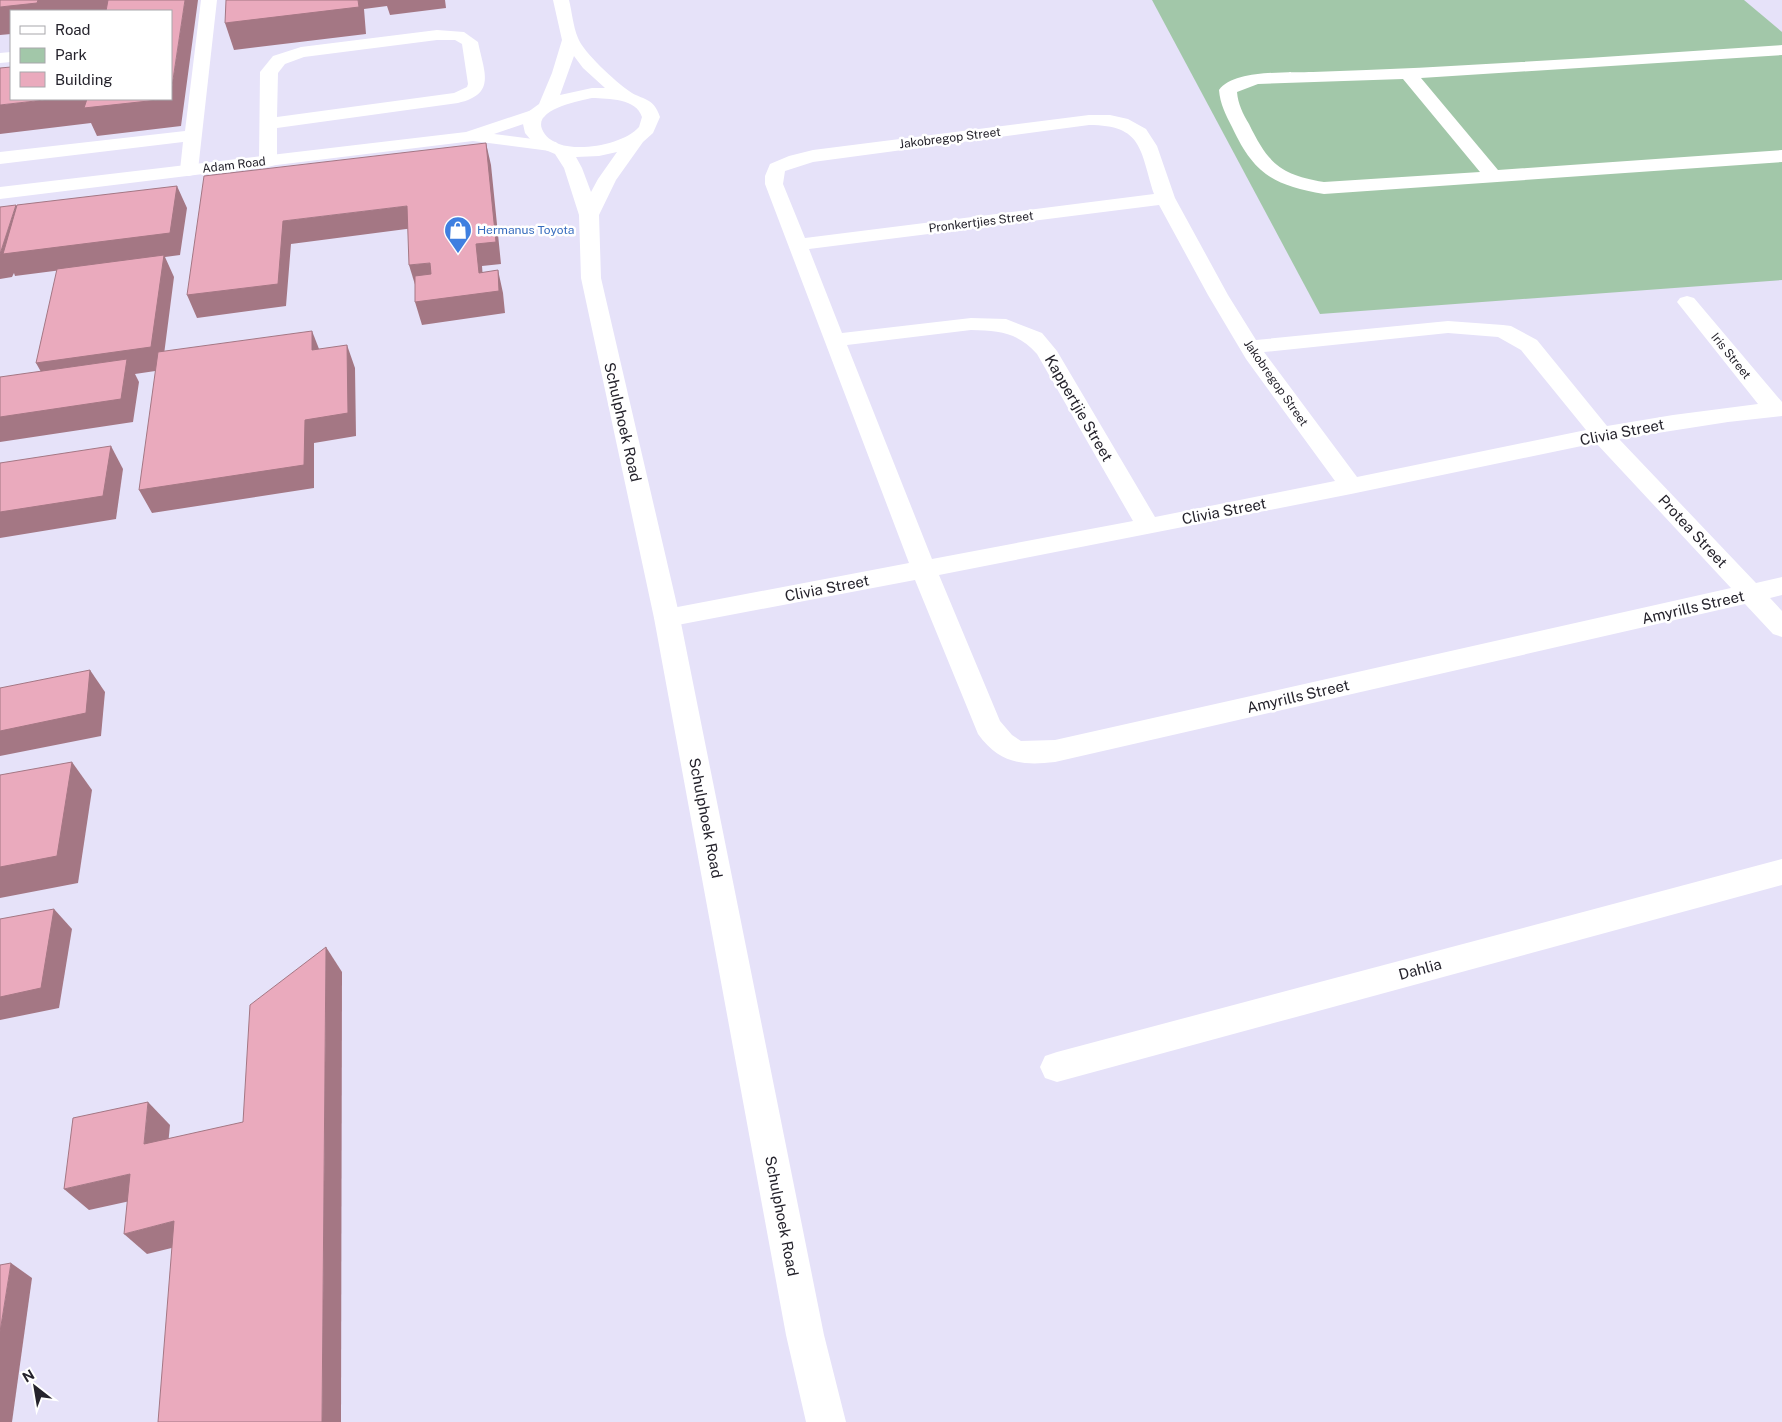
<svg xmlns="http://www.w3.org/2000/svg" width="1782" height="1422" font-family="'Public Sans',sans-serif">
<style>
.green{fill:#a2c7a9}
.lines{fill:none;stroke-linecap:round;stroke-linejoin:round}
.service{fill:#fff;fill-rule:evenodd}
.minor{fill:#fff;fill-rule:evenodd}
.tertiary{fill:#fff;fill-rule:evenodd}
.shaded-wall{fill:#a47784}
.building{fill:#eaaabd;stroke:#a47784}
.labels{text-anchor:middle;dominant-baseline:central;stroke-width:5;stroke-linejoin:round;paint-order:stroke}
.far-street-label{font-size:12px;fill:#25232c;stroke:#fff}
.far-shop-label{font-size:12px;fill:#366cbe;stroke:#fff;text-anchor:start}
.street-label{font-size:15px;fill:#25232c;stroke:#fff}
</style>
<rect width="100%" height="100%" fill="#e6e2f9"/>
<polygon class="green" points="1152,0 1744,0 1782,32 1782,280 1320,314"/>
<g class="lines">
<g class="service">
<polygon points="201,0 217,0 198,170 196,174 189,176 182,174 180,170 183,142 0,164 0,152 185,131"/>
<path d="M437,30L464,32L478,42C484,72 497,94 458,103L277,128V161L275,165L268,167L261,165L259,161L260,72L273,56L301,47ZM437,40H455L462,44L468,84L467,87L454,93L277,117L278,73L285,64L304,57Z"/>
<path d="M1782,45V55L1421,78L1498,170L1782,150V162L1324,194C1273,185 1254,174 1232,127C1226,115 1220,104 1219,90C1234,69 1290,73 1313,72C1470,67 1626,55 1782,45ZM1403,79L1480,172L1324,182C1280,175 1268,163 1249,124C1243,114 1238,104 1237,92L1258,84Z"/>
<polygon points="11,52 11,62 0,63 0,53"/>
</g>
<g class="minor">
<polygon points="538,108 544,109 547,113 544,117 494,134 556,142 559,146 556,150 550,151 473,141 0,199 0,187 466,132"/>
<path d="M1089,115H1110L1128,119L1146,129L1157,146L1175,198L1228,295L1256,340L1448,321L1503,325L1511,326L1537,340L1607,426L1673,415L1758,404L1677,302L1680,298L1687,296L1694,298L1782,402V416L1728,422L1619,439L1756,583L1782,577V595L1770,598L1782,611V637L1773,634L1745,604L1055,762C1021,766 999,763 978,734L915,580L667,627L658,625L654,618L658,611L667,609L909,563L765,184V176L770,164L789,156L813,150ZM1089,125C1143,125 1140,150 1154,194L805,238L783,184L785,171L813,162ZM1159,205L1208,295L1246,359L1335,481L1155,517L1057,351L1042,333L1006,319L971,318L842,333L809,249ZM971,330C1000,331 1017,332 1037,354L1133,521L932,559L847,345ZM1448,333L1498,337L1521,350L1586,430L1357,477L1264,352ZM1596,443L1731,588L1055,740L1021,741L1012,735L1000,721L939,575L1351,494Z"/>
<polygon points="1782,859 1782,885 1057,1082 1045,1078 1040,1067 1045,1056 1057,1052"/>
</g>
<path class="tertiary" d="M553,0H569C572,12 573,26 578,38C583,52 616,82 629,91C643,101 653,96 660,117L653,133L643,142L616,180L599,215L601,278L680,618L824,1335L846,1422H806L786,1335L654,618L581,278L579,215L564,168L555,154L536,146L525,133L523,124L528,112L539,104L552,73L562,40ZM574,56L583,68L605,88H592L560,95ZM592,98C609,99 636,98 642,117L639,127C624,144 581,152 559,144C552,141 545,137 542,129C534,109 579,101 592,98ZM617,152L598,179L591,192L582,168L576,157L599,156Z"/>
</g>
<g class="shaded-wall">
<polygon points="38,0 117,0 122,11 11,11 11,34 0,35 0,7"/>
<polygon points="185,0 198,0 181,126 97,136 91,123 0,134 0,105 53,99 171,99 171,93"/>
<polygon points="358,0 445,0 446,8 390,15 387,6 364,9 366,34 234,50 225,23"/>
<polygon points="486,143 491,165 501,264 482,266 484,293 498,270 503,293 505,313 422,325 415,302 476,244"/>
<polygon points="177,186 187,208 180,255 165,257 174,277 162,370 135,374 139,382 133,422 0,442 0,417 49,386 36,363 163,257 15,276 14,273 12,277 0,279 0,254 16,205 27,227"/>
<polygon points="407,206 414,228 291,244 286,306 197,318 187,295 283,221"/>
<polygon points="430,263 437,286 416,288 409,265"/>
<polygon points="312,331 321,354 312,350"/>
<polygon points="347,345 355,368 356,436 314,443 314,488 152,513 139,490 305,420"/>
<polygon points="111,446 123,469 116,519 0,538 0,512"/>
<polygon points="90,670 105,692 101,736 0,756 0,731"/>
<polygon points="72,762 92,790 78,883 0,898 0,867"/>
<polygon points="54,909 72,929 59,1008 0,1020 0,997"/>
<polygon points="326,947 342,972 341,1422 322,1422"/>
<polygon points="148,1102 170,1125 166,1166 144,1144"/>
<polygon points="130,1174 153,1196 89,1210 64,1189"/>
<polygon points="174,1221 196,1242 147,1254 124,1234"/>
<polygon points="11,1263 32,1278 12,1422 0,1422 0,1332"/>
</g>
<g class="building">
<polygon points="0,0 38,0 37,3 0,7"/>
<polygon points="108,0 185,0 171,93 171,11 106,11"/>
<polygon points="226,0 358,0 359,7 225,23"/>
<polygon points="11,67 11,99 53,99 0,105 0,68"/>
<polygon points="87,99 167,99 84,108"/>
<polygon points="486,143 496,242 476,244 479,273 498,270 499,291 415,302 415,276 431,274 430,263 409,265 407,206 283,221 278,284 187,295 204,176"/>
<polygon points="177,186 170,233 3,254 17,205"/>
<polygon points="16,205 0,254 0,207"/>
<polygon points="164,255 151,347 36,363 57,269"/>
<polygon points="312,331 312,350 347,345 348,413 305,420 304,465 139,490 158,352"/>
<polygon points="127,359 121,399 0,417 0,377"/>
<polygon points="111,446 103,496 0,512 0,463"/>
<polygon points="90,670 86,713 0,731 0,688"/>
<polygon points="72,762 57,856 0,867 0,775"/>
<polygon points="54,909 41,988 0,997 0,919"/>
<polygon points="326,947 322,1422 158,1422 174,1221 124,1234 130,1174 64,1189 73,1118 148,1102 144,1144 243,1122 250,1005"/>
<polygon points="11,1263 0,1332 0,1265"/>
</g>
<defs>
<g id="shop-pin" transform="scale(1.4375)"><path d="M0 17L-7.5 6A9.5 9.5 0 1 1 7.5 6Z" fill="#3f7fe0" stroke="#fff"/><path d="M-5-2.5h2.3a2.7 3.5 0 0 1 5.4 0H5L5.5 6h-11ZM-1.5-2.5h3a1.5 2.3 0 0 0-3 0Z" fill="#fff"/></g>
</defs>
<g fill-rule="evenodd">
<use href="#shop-pin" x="458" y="230"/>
</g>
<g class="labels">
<g class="far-street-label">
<text transform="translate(950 138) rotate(-7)">Jakobregop Street</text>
<text transform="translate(234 165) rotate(-7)">Adam Road</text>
<text transform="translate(981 222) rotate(-7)">Pronkertjies Street</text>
<text transform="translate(1731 356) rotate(51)">Iris Street</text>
<text transform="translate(1276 383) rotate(55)">Jakobregop Street</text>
</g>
<g class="far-shop-label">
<text x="477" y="230">Hermanus Toyota</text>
</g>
<g class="street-label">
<text transform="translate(1079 408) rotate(60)">Kappertjie Street</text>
<text transform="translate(623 422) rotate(77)">Schulphoek Road</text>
<text transform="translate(1622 432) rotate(-11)">Clivia Street</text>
<text transform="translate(1224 511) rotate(-11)">Clivia Street</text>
<text transform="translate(1693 531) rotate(47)">Protea Street</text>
<text transform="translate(827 588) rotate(-11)">Clivia Street</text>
<text transform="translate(1693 607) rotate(-13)">Amyrills Street</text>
<text transform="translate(1298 696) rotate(-13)">Amyrills Street</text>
<text transform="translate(706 818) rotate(79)">Schulphoek Road</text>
<text transform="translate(1420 969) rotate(-15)">Dahlia</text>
<text transform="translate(782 1216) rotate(79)">Schulphoek Road</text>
</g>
</g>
<rect x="10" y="10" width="162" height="90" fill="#ffffff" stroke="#a8a7ab"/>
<rect x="20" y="26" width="25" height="8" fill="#ffffff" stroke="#a8a7ab"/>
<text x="55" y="35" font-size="15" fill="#25232c">Road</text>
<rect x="20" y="48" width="25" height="15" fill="#a2c7a9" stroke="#a8a7ab"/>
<text x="55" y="60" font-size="15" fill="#25232c">Park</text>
<rect x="20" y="72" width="25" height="15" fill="#eaaabd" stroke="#a8a7ab"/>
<text x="55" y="85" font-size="15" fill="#25232c">Building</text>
<g transform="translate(35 1387) rotate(329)" stroke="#ffffff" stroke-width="4" paint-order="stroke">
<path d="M0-4L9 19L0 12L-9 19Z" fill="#25232c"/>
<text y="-8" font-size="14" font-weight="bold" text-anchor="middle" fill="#25232c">N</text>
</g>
</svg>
